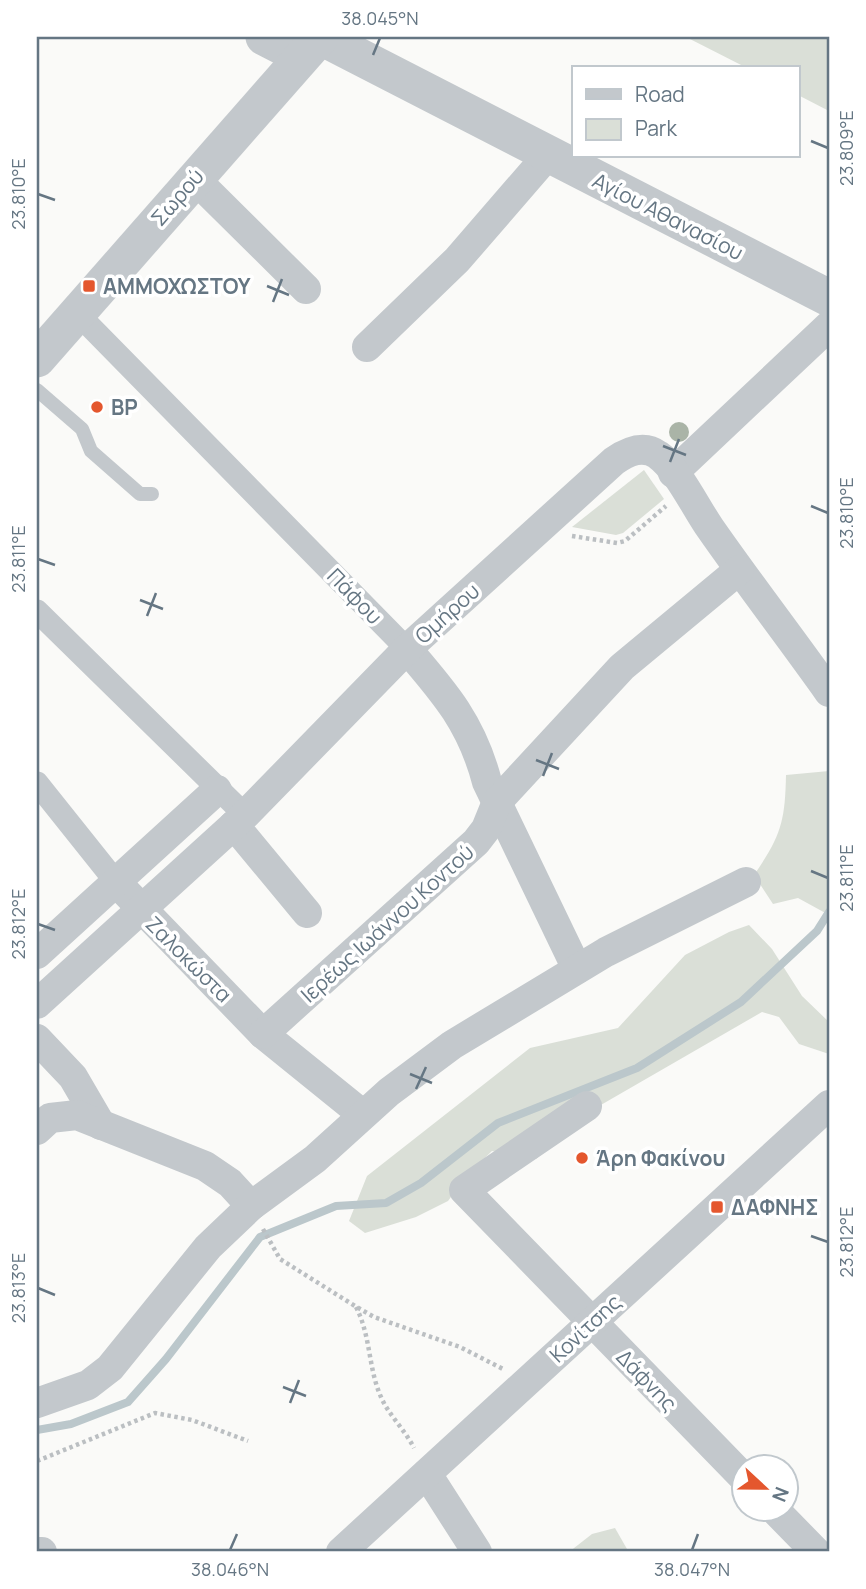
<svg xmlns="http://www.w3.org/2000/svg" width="866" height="1589" font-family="Manrope,sans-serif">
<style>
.green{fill:#dadfd7}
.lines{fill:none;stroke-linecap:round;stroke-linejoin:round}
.stream{stroke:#bbc7cb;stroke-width:8}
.path{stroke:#bbbfc2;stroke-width:4.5;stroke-dasharray:3.5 3.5;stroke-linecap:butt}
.service{stroke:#c3c8cc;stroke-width:14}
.pedestrian{stroke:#c3c8cc;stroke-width:23}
.minor{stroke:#c3c8cc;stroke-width:30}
.tertiary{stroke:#c3c8cc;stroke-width:37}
.tree{fill:#aab4a7}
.ticks{fill:none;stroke:#657683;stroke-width:2.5}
.poi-dot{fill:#e4572e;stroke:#fff;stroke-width:2.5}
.labels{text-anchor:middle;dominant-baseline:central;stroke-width:7;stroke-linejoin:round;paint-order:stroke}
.street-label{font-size:21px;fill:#657683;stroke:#fff}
.poi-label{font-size:21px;font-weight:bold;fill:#657683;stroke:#fff;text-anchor:start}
.neatline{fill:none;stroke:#657683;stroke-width:2.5}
.ticks-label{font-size:18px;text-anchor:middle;fill:#657683}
</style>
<rect width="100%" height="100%" fill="#fafaf8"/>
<g class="green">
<polygon points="686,37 829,37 829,111 798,95 798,68 747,68"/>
<polygon points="644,470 664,499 623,533 616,535 572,527"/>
<path d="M829,771V915L798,898L773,904L754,875C781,836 785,822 786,775Z"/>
<polygon points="749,925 772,949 802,996 829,1022 829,1054 799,1044 779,1017 762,1012 587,1113 536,1159 492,1151 468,1174 448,1201 416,1217 365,1233 349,1221 367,1176 530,1048 618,1028 685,955 729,932"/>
<polygon points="615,1528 627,1549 626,1552 569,1552 592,1534"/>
</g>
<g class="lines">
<polyline class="stream" points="37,1430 71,1424 128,1402 166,1359 260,1237 336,1206 386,1203 421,1183 498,1123 637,1068 741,1002 817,931 829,912"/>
<g class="path">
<polyline points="572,536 617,543 625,541 666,506"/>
<polyline points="263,1229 280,1259 355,1306 374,1317 460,1347 503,1369"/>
<path d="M356,1307C371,1336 368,1368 381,1397C388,1414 405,1430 414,1448"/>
<polyline points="37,1461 155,1413 192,1420 248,1441"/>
</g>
<polyline class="service" points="37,390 82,429 91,451 140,494 152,494"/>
<g class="pedestrian">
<polyline points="76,312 407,649"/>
<polyline points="37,611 245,815"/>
<polyline points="37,783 116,882"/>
</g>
<g class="minor">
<polyline points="194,178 306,289"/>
<polyline points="367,347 457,260 547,156"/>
<polyline points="673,473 829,326"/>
<path d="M407,649C445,693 472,724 487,782L577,969"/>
<polyline points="234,825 307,913"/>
<polyline points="116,882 263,1034 362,1114"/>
<polyline points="37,954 217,790"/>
<path d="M37,1004L245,815L407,649L614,461C627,452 643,444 658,455C677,468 696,508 710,528C749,584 790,637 829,692"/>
<polyline points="263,1034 476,842 486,829 497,802 622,667 739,570"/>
<polyline points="37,1039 73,1077 101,1125"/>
<polyline points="587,1106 464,1190 744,1478"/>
<polyline points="37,1130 50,1118 77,1115 205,1166 230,1183 251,1206"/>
<polyline points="37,1403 88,1385 110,1368 208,1247 251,1206 315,1159 389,1092 452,1045 606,952 746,882"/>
<polyline points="427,1474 477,1552"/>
<polyline points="773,1508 816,1552"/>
<polyline points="37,1552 42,1552"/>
<polyline points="341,1552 829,1105"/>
</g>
<g class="tertiary">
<polyline points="264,37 301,56"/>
<polyline points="321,37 829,298"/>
<polyline points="37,359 320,37"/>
</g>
</g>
<circle class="tree" cx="679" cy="432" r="10"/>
<path class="ticks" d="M373,55L380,38M811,141L828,148M38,194L55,200M267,286L289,295M273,302L282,279M663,446L686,455M670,462L679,439M811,506L828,513M38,559L55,565M140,600L163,609M147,616L156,593M536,760L559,769M543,776L552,753M811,871L828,878M38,924L55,930M410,1074L432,1083M416,1089L426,1067M811,1236L828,1242M38,1288L55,1295M283,1387L306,1396M290,1403L299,1380M230,1550L237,1534M692,1550L698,1534"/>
<g class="poi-dot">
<rect x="82" y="279" width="14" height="14" rx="3.5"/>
<circle cx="97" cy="407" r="7"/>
<circle cx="582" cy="1158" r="7"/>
<rect x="710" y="1200" width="14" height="14" rx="3.5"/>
</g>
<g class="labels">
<g class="street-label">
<text transform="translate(177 197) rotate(-49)">Σωρού</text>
<text transform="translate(668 216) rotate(27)">Αγίου Αθανασίου</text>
<text transform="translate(355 596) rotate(46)">Πάφου</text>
<text transform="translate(447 613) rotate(-42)">Ομήρου</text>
<text transform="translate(387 923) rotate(-42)">Ιερέως Ιωάννου Κοντού</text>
<text transform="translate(189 959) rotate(45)">Ζαλοκώστα</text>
<text transform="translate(585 1328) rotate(-43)">Κονίτσης</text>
<text transform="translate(647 1380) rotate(46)">Δάφνης</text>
</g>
<g class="poi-label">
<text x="103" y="286">ΑΜΜΟΧΩΣΤΟΥ</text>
<text x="111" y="407">BP</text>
<text x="596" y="1158">Άρη Φακίνου</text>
<text x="731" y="1207">ΔΑΦΝΗΣ</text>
</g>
</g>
<rect width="866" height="1589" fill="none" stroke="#ffffff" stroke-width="77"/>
<rect x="572" y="66" width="228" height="91" fill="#ffffff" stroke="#c1c8cd" stroke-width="2"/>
<rect x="586" y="89" width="35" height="10" fill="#c3c8cc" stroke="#c1c8cd" stroke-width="2"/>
<text x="635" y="102" font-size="21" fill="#657683">Road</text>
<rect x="586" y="119" width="35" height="21" fill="#dadfd7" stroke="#c1c8cd" stroke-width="2"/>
<text x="635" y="136" font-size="21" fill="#657683">Park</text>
<g transform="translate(765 1488) rotate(112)"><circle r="33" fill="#ffffff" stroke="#c1c8cd" stroke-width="2"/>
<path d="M0-5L12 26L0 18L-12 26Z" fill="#e4572e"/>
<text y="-10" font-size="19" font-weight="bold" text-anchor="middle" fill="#657683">N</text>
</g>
<rect x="38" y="38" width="790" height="1512" class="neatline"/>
<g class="ticks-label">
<text x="380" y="25">38.045°N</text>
<text transform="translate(847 148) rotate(-90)" y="6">23.809°E</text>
<text transform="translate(19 194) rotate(-90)" y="6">23.810°E</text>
<text transform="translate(847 513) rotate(-90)" y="6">23.810°E</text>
<text transform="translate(19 559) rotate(-90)" y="6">23.811°E</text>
<text transform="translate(847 878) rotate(-90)" y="6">23.811°E</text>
<text transform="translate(19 924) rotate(-90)" y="6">23.812°E</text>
<text transform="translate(847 1242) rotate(-90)" y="6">23.812°E</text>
<text transform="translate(19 1288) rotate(-90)" y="6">23.813°E</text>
<text x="230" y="1576">38.046°N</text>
<text x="692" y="1576">38.047°N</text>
</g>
</svg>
